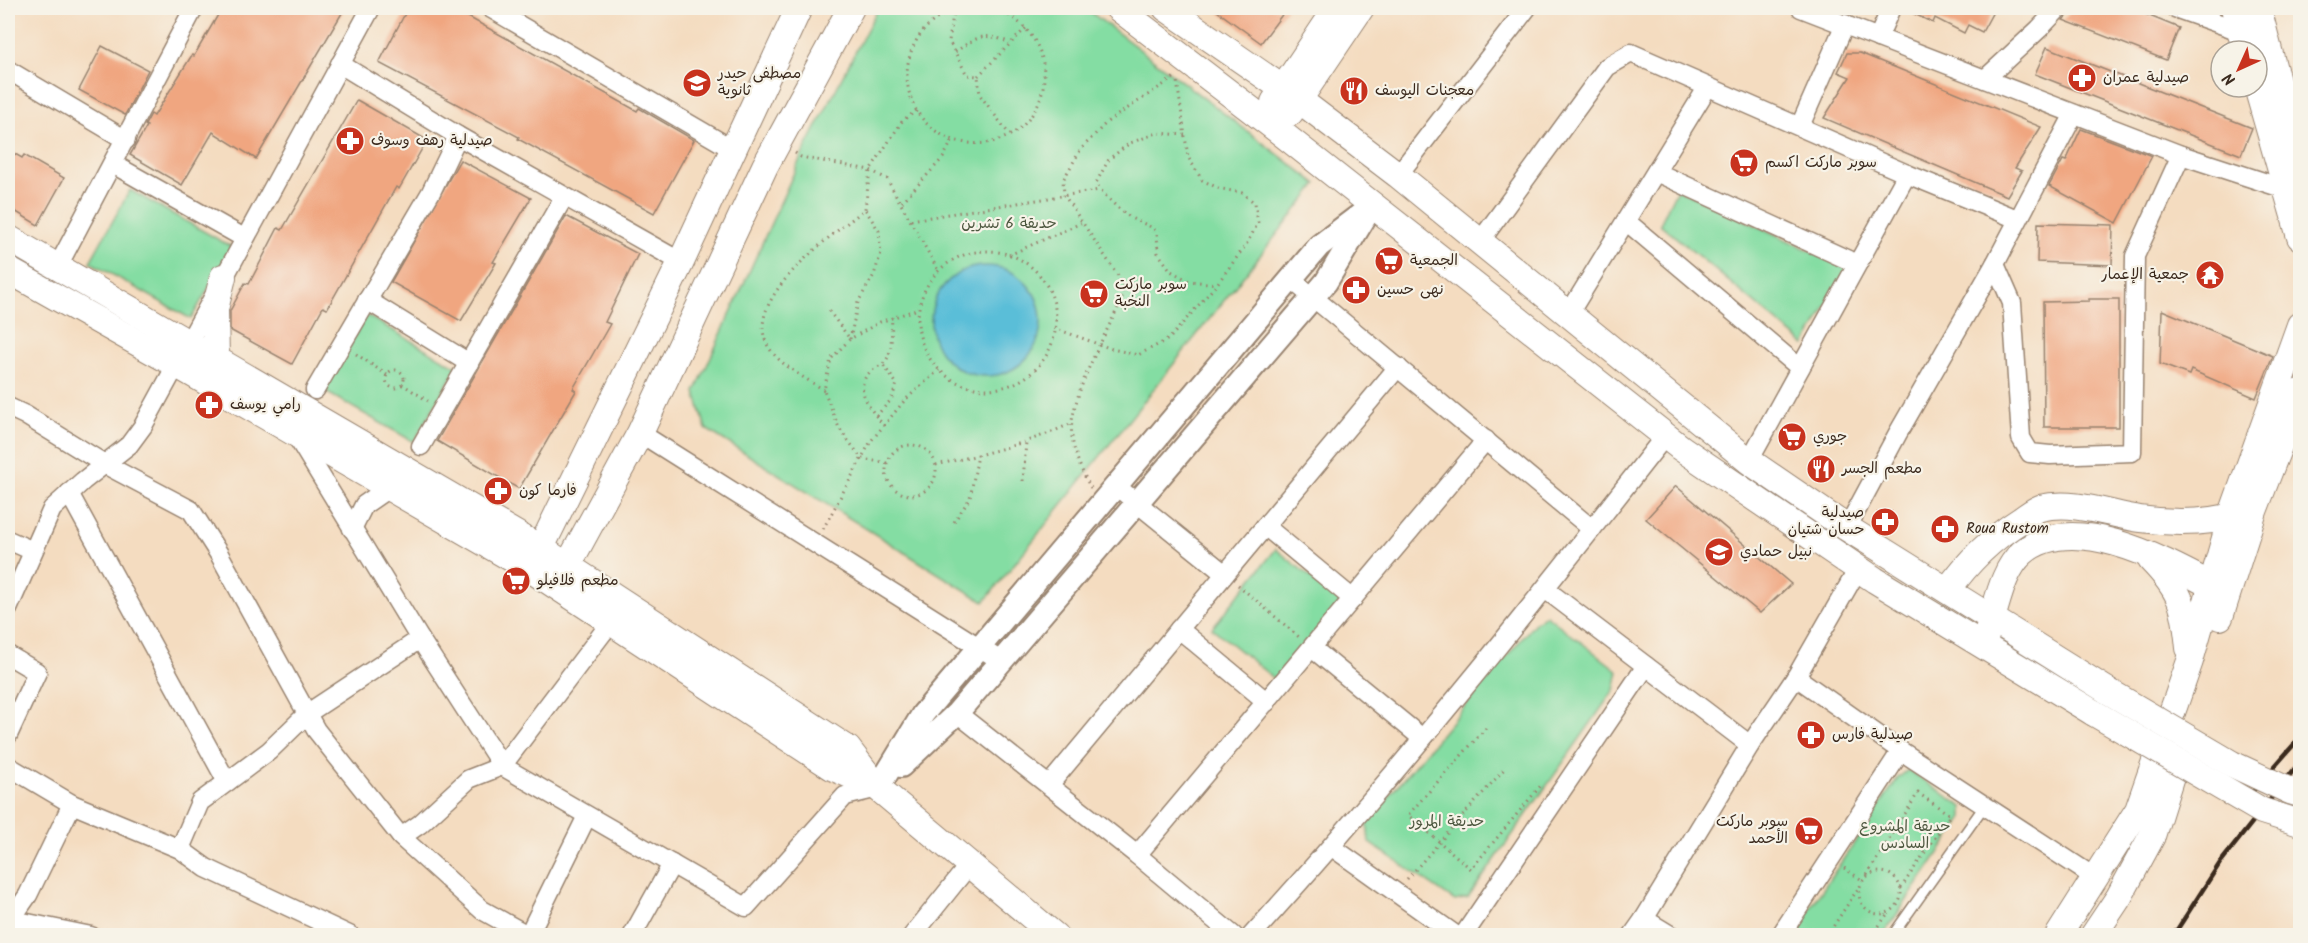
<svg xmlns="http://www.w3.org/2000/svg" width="2308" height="943" font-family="Kalam,'Playpen Sans Arabic',sans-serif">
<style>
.green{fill:#84dda3;stroke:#608460;stroke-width:1.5}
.water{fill:#5abed8;stroke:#4a747b;stroke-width:1.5}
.building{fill:#f0a680}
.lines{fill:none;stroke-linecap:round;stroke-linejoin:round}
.service-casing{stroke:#98836f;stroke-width:12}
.minor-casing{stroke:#98836f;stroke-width:21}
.tertiary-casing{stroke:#98836f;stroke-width:26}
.secondary-casing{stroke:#98836f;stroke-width:28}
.path{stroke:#98836f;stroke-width:3;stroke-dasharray:1.5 4.5;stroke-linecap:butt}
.service{stroke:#fff;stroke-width:9}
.minor{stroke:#fff;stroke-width:18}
.tertiary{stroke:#fff;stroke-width:22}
.secondary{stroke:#fff;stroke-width:26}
.rail{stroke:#3b2a1e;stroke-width:4.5}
.secondary-bridge-casing{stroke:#98836f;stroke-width:28;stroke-linecap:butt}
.secondary-bridge{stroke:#fff;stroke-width:26}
.labels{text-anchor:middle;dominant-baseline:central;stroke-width:4.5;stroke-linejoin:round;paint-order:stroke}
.poi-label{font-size:15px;fill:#3b2a1e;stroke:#f7f3e8;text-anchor:start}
.park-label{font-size:15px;fill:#4d573f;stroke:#f7f3e8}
</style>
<rect width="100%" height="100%" fill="#f7f3e8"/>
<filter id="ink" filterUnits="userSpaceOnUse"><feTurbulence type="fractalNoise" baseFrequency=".0167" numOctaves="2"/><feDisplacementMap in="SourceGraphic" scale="12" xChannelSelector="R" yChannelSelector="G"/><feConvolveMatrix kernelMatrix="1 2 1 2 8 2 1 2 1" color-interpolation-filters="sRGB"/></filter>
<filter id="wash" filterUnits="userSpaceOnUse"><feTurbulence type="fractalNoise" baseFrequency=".008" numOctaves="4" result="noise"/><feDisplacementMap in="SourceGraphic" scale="24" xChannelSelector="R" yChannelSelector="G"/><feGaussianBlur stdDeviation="1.35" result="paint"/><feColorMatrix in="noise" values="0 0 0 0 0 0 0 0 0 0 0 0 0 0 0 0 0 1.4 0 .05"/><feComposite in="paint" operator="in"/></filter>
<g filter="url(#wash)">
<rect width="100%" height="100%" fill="#f4dcc0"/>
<g class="green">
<polygon points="878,8 1085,8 1317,184 984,602 706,429 695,392 801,157"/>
<polygon points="1677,189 1848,268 1805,345 1660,224"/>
<polygon points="130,190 232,247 191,319 90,262"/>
<polygon points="366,315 457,367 414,442 324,391"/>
<polygon points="1276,549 1341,602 1277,681 1212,628"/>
<polygon points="1546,615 1618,671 1614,690 1468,898 1455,901 1369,842 1367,822 1535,623"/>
<polygon points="1908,770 1963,807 1963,818 1883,935 1792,935 1898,778"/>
</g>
<circle class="water" cx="986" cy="321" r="55"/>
<g id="blocks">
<g class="building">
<polygon points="222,8 345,8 256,159 213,132 182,185 130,155 147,126 145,125 151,114 154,116 192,55 194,56"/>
<polygon points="408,8 452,8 637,111 639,108 694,140 654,213 518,139 519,137 379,63"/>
<polygon points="1213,8 1287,8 1261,43"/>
<polygon points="1902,8 1995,8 1982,32 1968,25 1964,33 1935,18 1933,23"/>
<polygon points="2074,8 2130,8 2179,28 2166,60 2063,20"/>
<polygon points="102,46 148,70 125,115 79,90"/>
<polygon points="2047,47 2252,128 2241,155 2035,74"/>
<polygon points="1847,53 1860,53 2041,127 2015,168 2022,171 2007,196 1824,118 1850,77 1838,72"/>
<polygon points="357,100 427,140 399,189 396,187 327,309 323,307 292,364 230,330 230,311 245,283 249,284 278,228 282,230"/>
<polygon points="2081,129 2152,156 2117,223 2049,186 2063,160 2066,161"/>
<polygon points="8,150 22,158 24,155 64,178 38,225 8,207"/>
<polygon points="460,160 531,198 493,262 496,263 461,321 391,282"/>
<polygon points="566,216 638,254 605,322 610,324 573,389 576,391 519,489 437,441"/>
<polygon points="2038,223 2113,225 2112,265 2037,262"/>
<polygon points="2089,299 2119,299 2119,427 2044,427 2043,302 2089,301"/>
<polygon points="2162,310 2273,356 2256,398 2191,370 2189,375 2160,364"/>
<polygon points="1676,486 1791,584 1760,613 1646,519"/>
</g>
</g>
</g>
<g filter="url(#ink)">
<use href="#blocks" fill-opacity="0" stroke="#98836f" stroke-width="1.5"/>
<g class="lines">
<g class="service-casing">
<polyline id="service" points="1892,936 1985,805"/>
</g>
<g class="minor-casing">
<g id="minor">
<polyline points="490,8 734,150"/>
<polyline points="1801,8 2181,155 2285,189"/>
<polyline points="2175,8 2240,31"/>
<polyline points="1878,38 1891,8"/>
<polyline points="340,64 458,136 681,262"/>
<polyline points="8,70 126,140"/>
<polyline points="1985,79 2039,29 2059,8"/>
<polyline points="1800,126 1845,24"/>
<polyline points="113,164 244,238"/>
<polyline points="1656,172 1857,264"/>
<polyline points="1398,175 1527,8"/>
<polyline points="1626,221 1800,368"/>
<polyline points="1479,243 1607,67 1631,53 1907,174 2017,219"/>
<polyline points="1995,264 2012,303 2021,438 2030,453 2050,455 2132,452 2135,256 2181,155"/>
<polyline points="58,266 194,8"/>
<polyline points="1291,279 1592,529"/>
<polyline points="367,300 469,363"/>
<polyline points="1568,315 1707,88"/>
<polyline points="315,390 431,192 458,136"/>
<polyline points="8,407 25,415 106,465 191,510 219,554 316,730 401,837 420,824 469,779 502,766 611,622"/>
<polyline points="640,433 1001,661"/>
<polyline points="297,437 420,639 502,766 746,907 845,796 878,788"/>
<polyline points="421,446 564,197"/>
<polyline points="1749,461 1907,174"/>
<polyline points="1116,486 1225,574"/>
<polyline points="69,493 227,782"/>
<polyline points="1265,526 1353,599"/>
<polyline points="1847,528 1898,433 1995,264 2074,114"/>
<polyline points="352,529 364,505 390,487"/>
<polyline points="8,540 33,551"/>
<polyline points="1545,589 1750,745"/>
<polyline points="8,609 52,509 83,481 129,445 143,426 371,8"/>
<polyline points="1179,629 1267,702"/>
<polyline points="1312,648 1422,738"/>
<polyline points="8,655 37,672 8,735"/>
<polyline points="1796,677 1901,751 2094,877"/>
<polyline points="957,713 1137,855 1234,936"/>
<polyline points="8,766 72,804 180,849 206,868 351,936"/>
<polyline points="1049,785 1398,367"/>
<polyline points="401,837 482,910 529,936"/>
<polyline points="1332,847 1457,936"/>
<polyline points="180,849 200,802 269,751 308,713 420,639"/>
<polyline points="1137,855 1486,440"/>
<polyline points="8,919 19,908 28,895 72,804"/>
<polyline points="8,919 91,936"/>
<polyline points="1644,919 1672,936"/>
<polyline points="528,936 587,816"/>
<polyline points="632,936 672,864"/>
<polyline points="912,936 969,865"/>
<path d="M1251,936C1397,776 1532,606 1665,436"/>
<polyline points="1463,936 1646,666"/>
<polyline points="1632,936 1644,919 1750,745 1796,677 1858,569"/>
<polyline points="1780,936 1901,751"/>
</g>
</g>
<g class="tertiary-casing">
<g id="tertiary">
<polyline points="901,766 957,713 1326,282 1365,217"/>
<polyline points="878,788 923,714 1319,246 1372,206"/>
</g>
</g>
<g class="secondary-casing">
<g id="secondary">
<polyline points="1118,8 1280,132 1681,448 1875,580 2094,713"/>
<polyline points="1166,8 1298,99 1398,175 1749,461 1847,528 2108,691"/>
<polyline points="2234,8 2246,51"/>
<polyline points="2258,8 2300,170"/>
<polyline points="2257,87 2300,237"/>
<polyline points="1274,102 1337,8"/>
<polyline points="1290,113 1361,8"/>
<polyline points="8,238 540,548 848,749 878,788 1055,936"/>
<polyline points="8,270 177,365 530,569 832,767 875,786"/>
<polyline points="216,361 215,309 223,277"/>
<path d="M2151,560C2181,591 2185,605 2189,648"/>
<polyline points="534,562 681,262 799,8"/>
<polyline points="561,578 640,433 765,166 851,8"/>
<path d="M1948,590C1968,561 1991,539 2021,520C2027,516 2034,510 2040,508C2074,500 2108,514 2140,519C2175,524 2211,523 2245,513"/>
<polyline points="2220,617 2254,511 2300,392"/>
<path d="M1987,633C1997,608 2001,572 2022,553C2075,507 2174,566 2224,592"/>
<polyline points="2058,936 2138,810 2190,661 2231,517 2300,325"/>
<polyline points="2093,936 2119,897 2152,836 2182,741"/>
</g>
</g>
<g class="path">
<path d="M959,8C883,32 894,134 968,143C1048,152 1078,39 993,8"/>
<polyline points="954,9 949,41 967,75 978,76 980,95 1009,134"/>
<path d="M955,52C977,37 984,31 1010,43"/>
<polyline points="978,76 1027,27"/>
<path d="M1185,135L1157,133L1130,143L1109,159L1096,183C1105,197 1117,208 1131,218C1140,223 1149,224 1157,232L1158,253L1171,271L1189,281L1217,284"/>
<polyline points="795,153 801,157 870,170 887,179 938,270"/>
<polyline points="902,202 943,158 953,139"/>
<polyline points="911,220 1099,190"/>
<circle cx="987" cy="320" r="69"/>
<polyline points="1009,255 1081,223"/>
<polyline points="829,311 850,339"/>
<polyline points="1054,328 1112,349 1138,355 1169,339 1217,284 1246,245 1258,223 1255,203 1242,193 1218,188 1202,180 1188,157 1177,81"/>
<polyline points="850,339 858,302 874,275 881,253 879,231 865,209"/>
<polyline points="356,354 387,375"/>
<circle cx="395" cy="379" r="9"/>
<polyline points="402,384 428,401"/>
<path d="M824,390C807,379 786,369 772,352C733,303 832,236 865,209L870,170L903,120L918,110"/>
<polyline points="876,416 891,400 897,384 883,365"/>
<path d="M884,426C873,412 852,390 869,373C874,367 882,367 887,359C893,348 891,330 892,317"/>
<circle cx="911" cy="470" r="25"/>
<polyline points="887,463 862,459 839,428 824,390 831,359 850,339 880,322 918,309"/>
<path d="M936,465C983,454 1028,444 1072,423"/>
<polyline points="1023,481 1026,442"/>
<path d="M1091,488C1080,469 1069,443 1072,421C1079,379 1104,338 1122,299L1123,283L1064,195L1063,180L1081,149L1107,122L1175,77"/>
<polyline points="954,522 970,498 978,455"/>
<polyline points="823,529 871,441 905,400 939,370"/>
<polyline points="1238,585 1299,637"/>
<polyline points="1486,728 1408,815 1471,869 1543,783"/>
<polyline points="1844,868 1862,880"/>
<circle cx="1880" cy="893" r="21"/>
<polyline points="1867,875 1918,793 1950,815 1901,888"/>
<polyline points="1407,879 1506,767"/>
<polyline points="1827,936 1859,887"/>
<polyline points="1872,936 1888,913"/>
</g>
<use href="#service" class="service"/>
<use href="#minor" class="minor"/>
<use href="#tertiary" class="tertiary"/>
<use href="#secondary" class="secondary"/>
<g class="rail">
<polyline points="2253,791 2297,741 2300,734"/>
<polyline points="2173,936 2220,863 2300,762"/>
</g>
<g class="secondary-bridge-casing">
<g id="secondary-bridge">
<polyline points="2108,691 2232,764 2290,791 2300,794"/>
<polyline points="2094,713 2262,811 2300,823"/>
</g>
</g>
<use href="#secondary-bridge" class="secondary-bridge"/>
</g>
</g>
<defs>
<g id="pharmacy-disc" transform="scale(1.5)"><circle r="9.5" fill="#c8321e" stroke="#f7f3e8"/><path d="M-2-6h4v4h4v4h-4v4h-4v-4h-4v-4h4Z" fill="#fff"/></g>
<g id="school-disc" transform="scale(1.5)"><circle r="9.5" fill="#c8321e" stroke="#f7f3e8"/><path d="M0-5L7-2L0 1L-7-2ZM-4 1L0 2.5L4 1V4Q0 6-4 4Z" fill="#fff"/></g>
<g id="restaurant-disc" transform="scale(1.5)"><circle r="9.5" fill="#c8321e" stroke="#f7f3e8"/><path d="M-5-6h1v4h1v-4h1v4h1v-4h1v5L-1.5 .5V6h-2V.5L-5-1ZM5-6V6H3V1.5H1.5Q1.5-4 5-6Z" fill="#fff"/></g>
<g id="supermarket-disc" transform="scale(1.5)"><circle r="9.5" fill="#c8321e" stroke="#f7f3e8"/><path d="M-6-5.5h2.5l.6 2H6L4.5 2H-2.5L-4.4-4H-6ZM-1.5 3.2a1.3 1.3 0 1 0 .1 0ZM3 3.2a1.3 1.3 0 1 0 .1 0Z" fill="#fff"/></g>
<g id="temple-disc" transform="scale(1.5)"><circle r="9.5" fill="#c8321e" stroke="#f7f3e8"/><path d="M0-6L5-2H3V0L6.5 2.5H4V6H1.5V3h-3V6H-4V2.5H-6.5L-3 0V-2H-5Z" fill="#fff"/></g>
</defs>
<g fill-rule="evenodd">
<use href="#pharmacy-disc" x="2082" y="78"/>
<use href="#school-disc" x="697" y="83"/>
<use href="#restaurant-disc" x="1354" y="91"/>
<use href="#pharmacy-disc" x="350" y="141"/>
<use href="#supermarket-disc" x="1744" y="163"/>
<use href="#supermarket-disc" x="1389" y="261"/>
<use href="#temple-disc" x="2210" y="275"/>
<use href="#pharmacy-disc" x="1356" y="290"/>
<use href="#supermarket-disc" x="1094" y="294"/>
<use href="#pharmacy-disc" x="209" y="405"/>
<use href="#supermarket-disc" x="1792" y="437"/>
<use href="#restaurant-disc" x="1821" y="469"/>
<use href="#pharmacy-disc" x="498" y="491"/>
<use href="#pharmacy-disc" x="1885" y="522"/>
<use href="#pharmacy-disc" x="1945" y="529"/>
<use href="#school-disc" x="1719" y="552"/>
<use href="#supermarket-disc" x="516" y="581"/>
<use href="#pharmacy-disc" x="1811" y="735"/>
<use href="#supermarket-disc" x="1809" y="831"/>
</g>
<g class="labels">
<g class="poi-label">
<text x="718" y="74">مصطفى حيدر<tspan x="718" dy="17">ثانوية</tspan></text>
<text x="2103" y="78">صيدلية عمران</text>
<text x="1375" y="91">معجنات اليوسف</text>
<text x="371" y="141">صيدلية رهف وسوف</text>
<text x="1765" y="163">سوبر ماركت اكسم</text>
<text x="1410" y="261">الجمعية</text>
<text x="2189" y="275" text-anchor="end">جمعية الإعمار</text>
<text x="1115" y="285">سوبر ماركت<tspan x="1115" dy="17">النخبة</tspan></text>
<text x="1377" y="290">نهى حسين</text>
<text x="230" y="405">رامي يوسف</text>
<text x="1813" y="437">جوري</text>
<text x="1842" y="469">مطعم الجسر</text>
<text x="519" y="491">فارما كون</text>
<text x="1864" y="513" text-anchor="end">صيدلية<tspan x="1864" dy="17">حسان شتيان</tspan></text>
<text x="1966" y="529">Roua Rustom</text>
<text x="1740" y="552">نبيل حمادي</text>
<text x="537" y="581">مطعم فلافيلو</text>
<text x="1832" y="735">صيدلية فارس</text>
<text x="1788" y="822" text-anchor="end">سوبر ماركت<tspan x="1788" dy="17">الأحمد</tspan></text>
</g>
<g class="park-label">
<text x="1009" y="224">حديقة 6 تشرين</text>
<text x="1447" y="822">حديقة المرور</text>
<text x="1905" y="827">حديقة المشروع<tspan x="1905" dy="17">السادس</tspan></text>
</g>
</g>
<rect width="2308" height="943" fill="none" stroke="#f7f3e8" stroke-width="30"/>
<g transform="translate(2239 69) rotate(225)"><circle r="28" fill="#f7f3e8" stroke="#aca397" stroke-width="1.5"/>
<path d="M0-4.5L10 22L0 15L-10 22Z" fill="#c8321e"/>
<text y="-9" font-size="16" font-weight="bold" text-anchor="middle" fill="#3b2a1e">N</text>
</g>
</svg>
